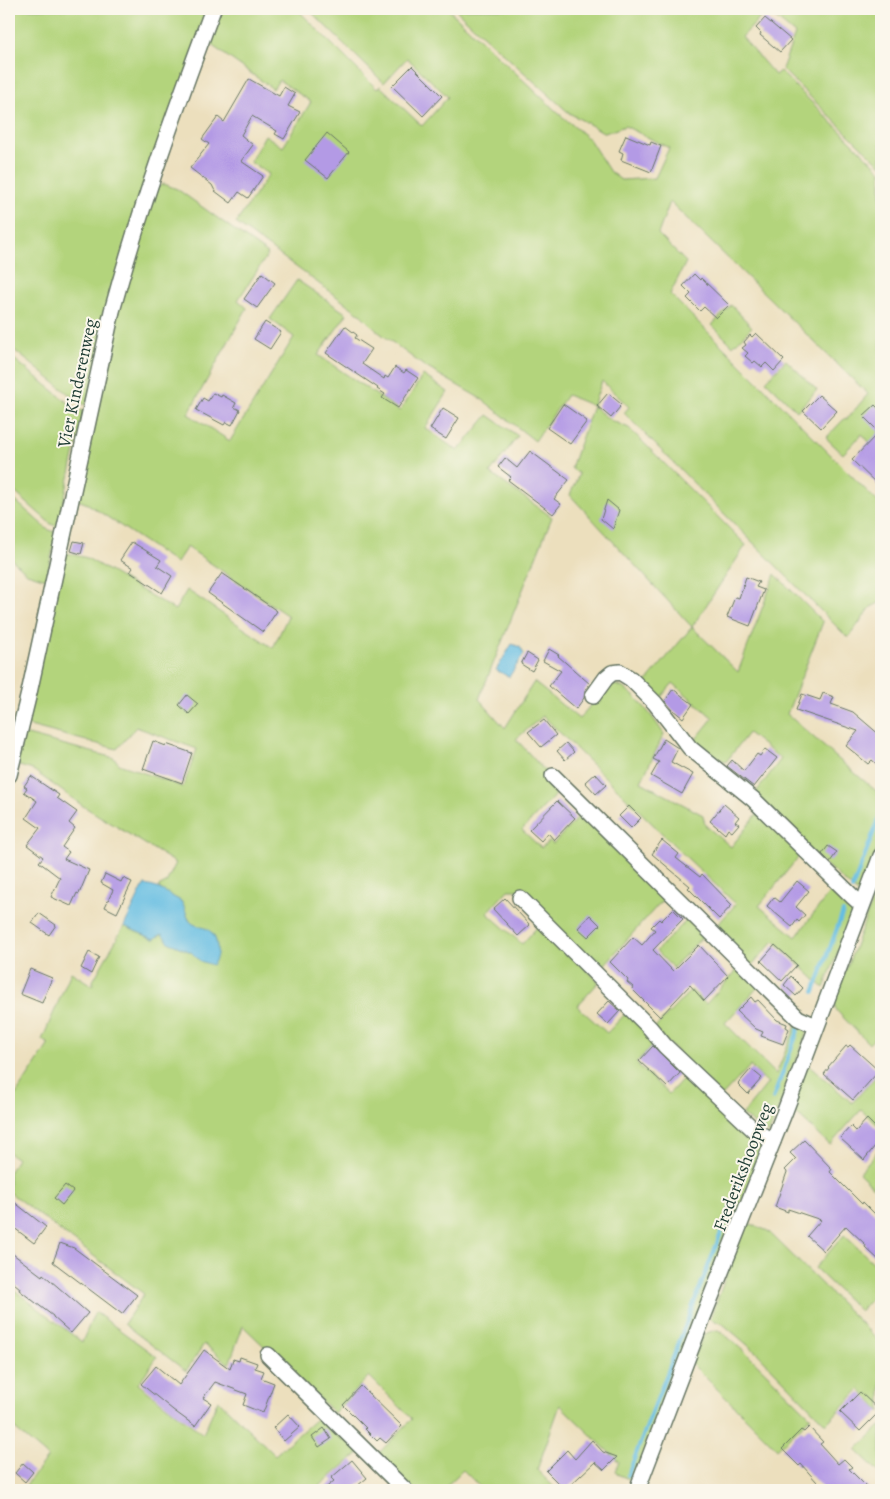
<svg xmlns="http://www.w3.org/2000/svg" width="890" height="1499" font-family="Alegreya,serif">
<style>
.green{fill:#b3d47c;stroke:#698858}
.water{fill:#65bde2;stroke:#427d8b}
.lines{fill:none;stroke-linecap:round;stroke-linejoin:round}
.stream{stroke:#65bde2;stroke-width:4}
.building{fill:#b39ae5}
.minor-casing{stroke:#677664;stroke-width:18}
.minor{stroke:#fff;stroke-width:15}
.labels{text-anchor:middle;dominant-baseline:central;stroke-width:4;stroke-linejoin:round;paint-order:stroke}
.street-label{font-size:18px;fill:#1f3d34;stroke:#fbf7ec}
</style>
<rect width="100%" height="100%" fill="#fbf7ec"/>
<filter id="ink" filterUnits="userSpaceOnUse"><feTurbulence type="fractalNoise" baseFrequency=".02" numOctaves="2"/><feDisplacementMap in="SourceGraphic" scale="10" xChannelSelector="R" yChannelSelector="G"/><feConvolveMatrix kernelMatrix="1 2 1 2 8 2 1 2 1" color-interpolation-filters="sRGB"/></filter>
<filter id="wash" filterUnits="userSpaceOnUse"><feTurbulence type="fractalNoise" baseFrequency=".0096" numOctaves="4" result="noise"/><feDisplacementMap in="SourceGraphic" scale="20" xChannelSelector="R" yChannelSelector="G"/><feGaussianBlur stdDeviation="1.12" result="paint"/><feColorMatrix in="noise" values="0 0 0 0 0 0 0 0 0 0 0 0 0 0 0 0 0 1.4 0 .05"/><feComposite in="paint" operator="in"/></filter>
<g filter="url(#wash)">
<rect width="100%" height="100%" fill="#ecdfbd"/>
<g class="green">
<polygon points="9,9 206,9 86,405 80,403 9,346"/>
<polygon points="219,9 297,9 377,89 380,86 422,126 448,97 407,58 384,83 308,9 360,9 369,17 375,9 448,9 557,112 589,139 610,172 621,180 655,178 669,148 625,126 605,133 569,113 476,29 455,9 801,9 806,14 812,9 881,9 881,165 854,140 782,69 795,34 767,11 742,37 775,75 780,71 881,171 881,455 862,434 843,454 826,438 845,418 847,419 868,394 670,202 658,234 686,262 670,294 881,505 881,602 871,607 848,638 624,413 629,407 602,381 593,406 610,420 629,428 746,545 692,627 738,672 775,574 823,622 787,714 837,758 881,795 881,840 860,895 751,799 781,759 748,733 726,762 692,744 713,718 673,683 656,703 641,688 692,627 570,495 579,474 571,468 593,406 567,395 535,441 483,400 424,366 376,330 359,313 236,223 269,174 250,162 265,135 283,147 311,102 279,80 273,89 207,42"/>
<path d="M164,184L177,189L268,254L238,300L247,308L188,414L230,441L294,337L270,319L297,280L347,314L318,355L400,411L423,375L448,392L425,428L458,451L488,415L518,436L490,473L552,517L479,699L505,728L534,682L579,719L607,685C628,679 654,719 664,734L641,782L703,815L705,825L731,847L757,814L800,855L759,906L796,937L833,888L853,907V913L824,988L774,941L751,966L713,930L736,904L683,854L543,716L516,739L561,789L522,830L541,848L550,841L553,844L583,812L666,896L599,971L517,890H508L487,913L522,944L541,923L599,982L577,1006L607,1033L627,1012L656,1041L636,1063L669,1094L688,1073L763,1141L764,1145L635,1478L631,1480L617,1474L615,1471L619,1462L560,1405L537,1470L557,1490H478L480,1487L463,1470L442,1490H410L376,1456L412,1419L369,1376L334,1413L243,1326L229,1364L204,1344L186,1371L124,1324L144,1294L9,1192V1172L17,1159L9,1153V1118L11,1114L9,1113V1105L49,1044L42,1040L71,972L93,986V981L124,926L154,939L162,934L170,943L191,952L200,961L216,941C208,922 198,931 190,921C186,916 185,907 181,901L166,893L158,887L166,883L176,863L83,806L33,770L16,765L24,734L114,758L119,764L183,787L197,749L136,727L117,749L26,725L63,552L87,558L175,610L187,590L273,648L288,616L187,547L176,563L88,504L75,499L126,275L157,187Z"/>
<polygon points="731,305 752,327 733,346 712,325"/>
<polygon points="9,355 77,410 84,411 58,527 51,524 9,487"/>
<polygon points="786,360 817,390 797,411 766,381"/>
<polygon points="9,495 47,529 57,533 46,579 27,573 9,557"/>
<polygon points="881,878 881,1032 869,1044 836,1010 834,1001"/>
<polygon points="690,917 706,933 673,968 656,951"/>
<polygon points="738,969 758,987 725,1023 776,1074 798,1021 808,1029 769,1134 742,1115 768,1083 750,1066 722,1096 654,1029 691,990 706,1004"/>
<polygon points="808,1064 852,1103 881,1071 881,1128 861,1110 830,1145 801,1118 790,1110"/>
<polygon points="881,1147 881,1194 859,1173"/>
<polygon points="751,1224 768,1231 881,1343 881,1412 860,1389 826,1424 757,1353 723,1324 710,1319 744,1228 747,1225"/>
<polygon points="844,1235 881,1270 881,1288 860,1311 815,1268"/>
<polygon points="9,1286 82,1342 95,1312 157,1357 138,1384 203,1434 218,1400 275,1455 323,1413 361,1451 316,1489 317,1490 22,1490 48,1457 9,1424"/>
<polygon points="715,1330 723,1333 747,1354 811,1417 777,1449 691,1363 704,1334"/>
<polygon points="881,1425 881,1474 856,1450"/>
</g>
<g class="water">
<polygon points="512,644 520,647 524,654 509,677 496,670"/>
<path d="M144,885C161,887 167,894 181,901C185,907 186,914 189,920C193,926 201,926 207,929C218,934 221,957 212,965L200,961L191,952L170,943L162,934L154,939L124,926Z"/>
</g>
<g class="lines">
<g class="stream">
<polyline points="852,889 881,813"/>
<polyline points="814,992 843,912"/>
<polyline points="773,1099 799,1028"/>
<polyline points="761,1129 767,1112"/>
<polyline points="628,1475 752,1152"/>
<polyline points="622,1490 623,1488"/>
</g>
</g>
<g id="blocks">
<g class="building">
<polygon points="765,18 791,40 780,52 760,35 761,33 756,28"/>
<polygon points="412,66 442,96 423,116 392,86"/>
<polygon points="249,79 279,96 284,87 295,94 288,106 300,112 284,139 275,134 277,131 252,116 241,135 253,145 241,161 263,176 248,198 239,192 231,203 215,191 212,185 190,168 209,144 202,139 218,117 224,122"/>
<polygon points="327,133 349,152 328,178 305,160"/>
<polygon points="626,135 650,145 651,142 661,146 651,172 621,160 623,153 619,151"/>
<polygon points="262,273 275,283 257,308 244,299"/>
<polygon points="694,274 700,280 701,278 729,305 716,318 704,307 700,311 687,298 691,294 683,286"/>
<polygon points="265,322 281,332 270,349 254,339"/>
<polygon points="345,326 357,335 355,338 372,349 362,364 384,379 385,376 388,378 395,367 404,373 406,370 418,378 398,408 382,398 385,394 377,389 378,388 326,353"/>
<polygon points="756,333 784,360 774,371 766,363 762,367 755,361 753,363 745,356 748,353 742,348 746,345 744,342 750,335 752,337"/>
<polygon points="213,393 221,397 222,395 236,403 234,407 240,410 232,425 226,422 224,425 196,410 203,398 208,401"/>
<polygon points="608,393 621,404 619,406 620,407 611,418 597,406"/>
<polygon points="819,395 837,411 821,428 803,411"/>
<polygon points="563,404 587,421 570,444 547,428"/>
<polygon points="875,405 881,411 881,488 852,460 879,432 863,416"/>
<polygon points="443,408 459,418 446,439 430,429"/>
<polygon points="530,451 569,480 554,499 561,504 553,514 508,480 511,477 498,467 505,458 517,468"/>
<polygon points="607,500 619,510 613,529 601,519"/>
<polygon points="74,541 84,543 81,554 71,551"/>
<polygon points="132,542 161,560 157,566 172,576 162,593 130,572 133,568 120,560"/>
<polygon points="222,573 277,611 263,632 208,593"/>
<polygon points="746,577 759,582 756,587 764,590 750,626 727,617 735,597 739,598"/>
<polygon points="549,649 559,655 558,656 590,684 585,690 584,698 576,709 549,686 561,671 543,661"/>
<polygon points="527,653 538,660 532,671 521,664"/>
<polygon points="673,689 693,704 683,718 673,710 665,701"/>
<polygon points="823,693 834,697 831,704 853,712 881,736 881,768 872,760 868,764 846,746 858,731 796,710 802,694 820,700"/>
<polygon points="187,695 198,704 189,714 179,705"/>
<polygon points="544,720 556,735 541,747 528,732"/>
<polygon points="664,739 678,748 671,762 693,774 682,794 651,776 659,762 653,759"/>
<polygon points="153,741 166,746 166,744 192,753 182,783 143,769"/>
<polygon points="566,743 574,752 565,760 557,751"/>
<polygon points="765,749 777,758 754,787 727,766 732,760 744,771 757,754 760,756"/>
<polygon points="595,773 606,785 596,794 585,782"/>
<polygon points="31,776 59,795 57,798 77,812 69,823 75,828 62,847 69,852 64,859 89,870 79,894 77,893 71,906 51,897 60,878 39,862 43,857 27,845 40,828 26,818 37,801 24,792 27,788 24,786"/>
<polygon points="557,801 575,818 554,840 548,833 541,841 529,830"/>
<polygon points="724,804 739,817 735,822 739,824 732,832 728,829 725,834 710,821"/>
<polygon points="629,806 641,818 631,828 619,816"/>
<polygon points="662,840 679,854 676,858 700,877 702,874 732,905 719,919 688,888 690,886 652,854"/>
<polygon points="828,846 837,852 830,862 822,854"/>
<polygon points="105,874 121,882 123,878 132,882 117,913 105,907 113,890 101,883"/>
<polygon points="797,881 809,891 796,907 805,915 799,922 797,920 792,927 767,906 774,897 780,902"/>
<polygon points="505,898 530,925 518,936 493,909"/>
<polygon points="673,909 683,919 653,950 673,971 699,945 728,976 704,1001 690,985 660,1017 632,989 633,987 627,982 628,980 610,962 633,937 642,945 655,930 651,927 659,919 661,921"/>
<polygon points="39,913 56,925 49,935 32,923"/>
<polygon points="590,915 600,925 588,937 578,928"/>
<polygon points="775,945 797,965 782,981 761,961"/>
<polygon points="89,952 99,957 91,974 81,968"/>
<polygon points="30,969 52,978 42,1003 20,994"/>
<polygon points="791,976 803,988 796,996 784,985"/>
<polygon points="751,997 755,1002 758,1000 777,1020 787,1024 786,1027 789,1029 783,1044 761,1036 763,1032 756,1029 737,1011"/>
<polygon points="609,1001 620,1011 608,1024 597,1014"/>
<polygon points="850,1045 879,1071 853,1100 824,1074 829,1068 828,1067 846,1046 848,1047"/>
<polygon points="653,1046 680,1073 667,1087 639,1061"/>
<polygon points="751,1069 762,1078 748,1094 738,1084"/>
<polygon points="867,1119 881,1133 881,1151 875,1146 864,1160 840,1138 851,1126 856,1131"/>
<polygon points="804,1140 832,1169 830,1172 862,1204 863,1202 881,1220 881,1262 865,1247 866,1245 846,1226 824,1251 807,1236 821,1220 788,1209 788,1212 775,1207 787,1172 785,1170 796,1159 790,1153"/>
<polygon points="65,1185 73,1191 62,1205 54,1198"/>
<polygon points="9,1198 46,1227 34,1243 9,1224"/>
<polygon points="60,1243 74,1248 137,1295 122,1314 53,1262"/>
<polygon points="9,1251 42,1276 43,1274 88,1313 71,1333 53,1317 53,1316 19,1290 20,1288 9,1279"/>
<polygon points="204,1350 230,1369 233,1359 239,1361 240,1357 257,1363 255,1368 264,1371 261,1378 274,1383 263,1413 243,1405 247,1394 215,1382 203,1398 211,1403 195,1426 173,1410 141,1384 156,1366 179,1385"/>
<polygon points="361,1386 402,1426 386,1443 380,1438 377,1441 365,1429 366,1428 343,1405"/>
<polygon points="860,1392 880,1411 860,1431 840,1412"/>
<polygon points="288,1414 300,1427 284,1441 273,1428"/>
<polygon points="809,1427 823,1442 820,1444 838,1464 844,1459 852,1467 849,1469 870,1490 824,1490 801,1464 799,1466 782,1449 801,1430 804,1432"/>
<polygon points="324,1428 331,1439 319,1447 312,1437"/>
<polygon points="592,1440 603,1452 617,1457 604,1470 595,1462 565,1490 546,1471 567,1450 575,1459"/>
<polygon points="352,1460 367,1478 352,1490 323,1490 334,1481 331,1478"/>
<polygon points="23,1463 33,1472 25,1482 15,1473"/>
</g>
</g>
</g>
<g filter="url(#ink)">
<use href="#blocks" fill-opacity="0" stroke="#677664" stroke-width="1"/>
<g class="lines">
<g class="minor-casing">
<g id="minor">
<polyline points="593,696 606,678 612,673 620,672 631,679 655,703 690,748 753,799 853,897 862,905"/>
<path d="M9,775L29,693L112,311C140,208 176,108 213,9"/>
<polyline points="553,776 798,1018 816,1026"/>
<polyline points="520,898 650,1028 665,1046 755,1131 773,1141"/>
<polyline points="268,1355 405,1490"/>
<polyline points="637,1490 703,1317 785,1111 881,856"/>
</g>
</g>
<use href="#minor" class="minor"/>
</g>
</g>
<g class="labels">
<g class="street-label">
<text transform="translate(77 383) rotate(-78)">Vier Kinderenweg</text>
<text transform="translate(743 1167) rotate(-69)">Frederikshoopweg</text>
</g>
</g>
<rect width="890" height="1499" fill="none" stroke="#fbf7ec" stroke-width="30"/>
</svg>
